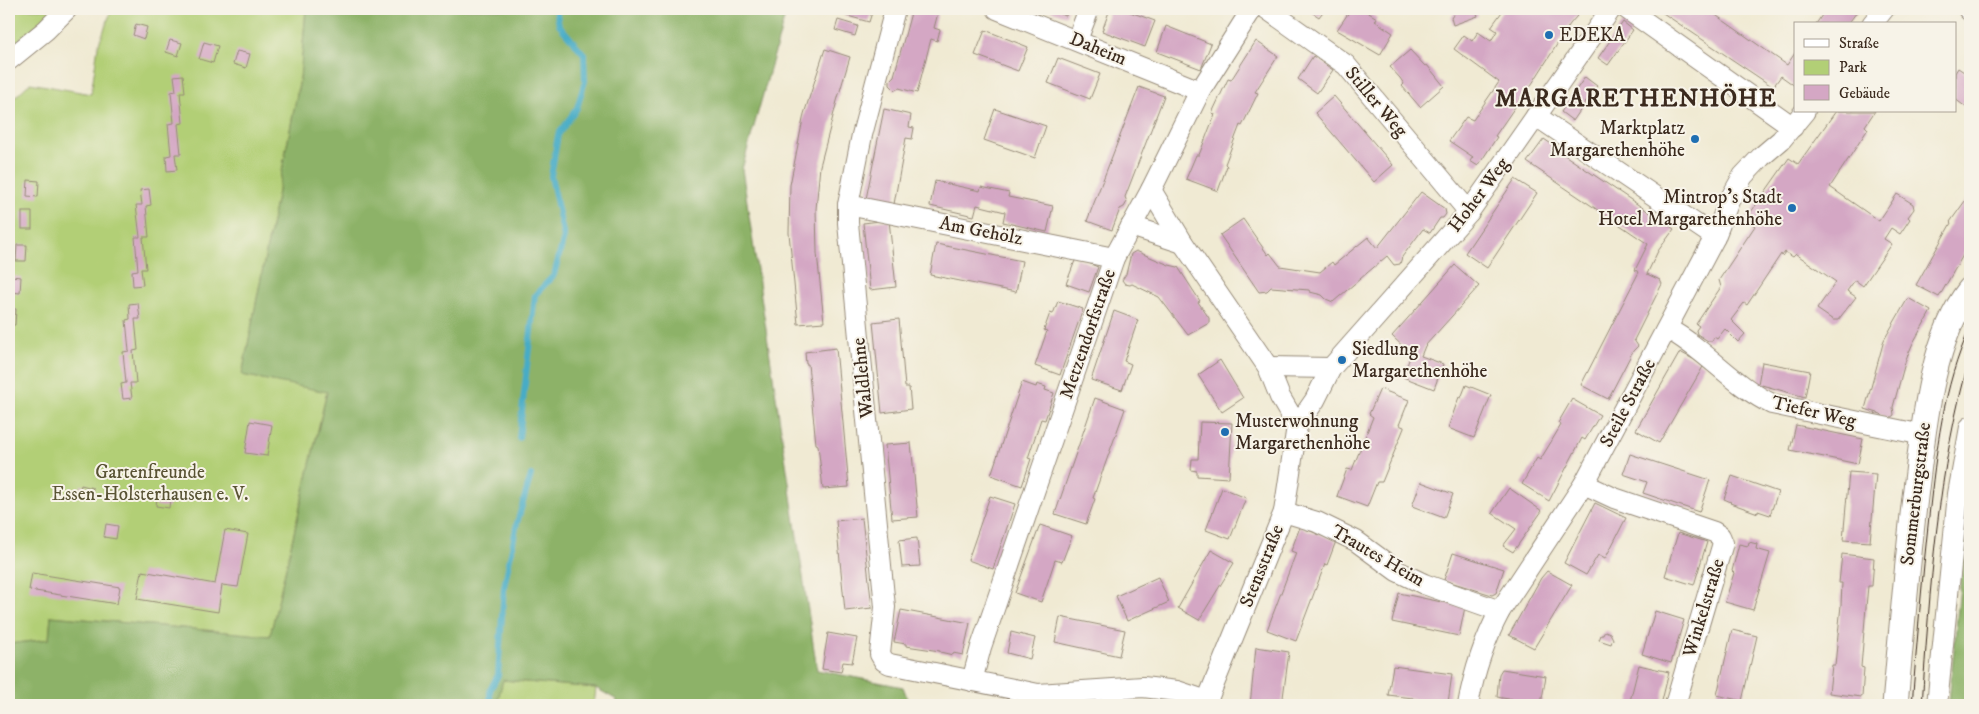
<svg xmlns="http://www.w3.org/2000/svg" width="1979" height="714" font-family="'IM FELL DW Pica',serif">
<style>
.green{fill:#b2cf76;stroke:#767c4a}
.forest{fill:#8db267;stroke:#646e42}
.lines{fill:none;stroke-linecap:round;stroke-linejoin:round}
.stream{stroke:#47acc6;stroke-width:6}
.building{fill:#d4a7c4}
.minor-casing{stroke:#968a78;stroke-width:22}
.tertiary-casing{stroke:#968a78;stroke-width:27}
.minor{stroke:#fff;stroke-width:20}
.tertiary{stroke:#fff;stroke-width:25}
.tram{stroke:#3b2a1e;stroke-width:1}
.poi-dot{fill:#1f6fb2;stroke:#f7f3e8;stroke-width:2}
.labels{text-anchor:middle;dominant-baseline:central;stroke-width:4;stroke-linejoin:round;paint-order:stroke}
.poi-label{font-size:19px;fill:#3b2a1e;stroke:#f7f3e8;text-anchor:start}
.street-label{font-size:19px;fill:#3b2a1e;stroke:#f7f3e8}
.park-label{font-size:19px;fill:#595334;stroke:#f7f3e8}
.district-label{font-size:24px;font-weight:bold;letter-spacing:1px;fill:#3b2a1e;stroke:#f7f3e8}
</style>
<rect width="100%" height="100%" fill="#f7f3e8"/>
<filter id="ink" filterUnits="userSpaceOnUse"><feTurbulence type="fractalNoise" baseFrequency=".02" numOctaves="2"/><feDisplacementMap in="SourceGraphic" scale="10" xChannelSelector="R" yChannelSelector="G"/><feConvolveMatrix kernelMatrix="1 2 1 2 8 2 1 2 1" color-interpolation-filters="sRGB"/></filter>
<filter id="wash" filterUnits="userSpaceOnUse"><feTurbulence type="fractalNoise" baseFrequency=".0096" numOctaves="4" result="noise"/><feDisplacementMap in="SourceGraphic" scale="20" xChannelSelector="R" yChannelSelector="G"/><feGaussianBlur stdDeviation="1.12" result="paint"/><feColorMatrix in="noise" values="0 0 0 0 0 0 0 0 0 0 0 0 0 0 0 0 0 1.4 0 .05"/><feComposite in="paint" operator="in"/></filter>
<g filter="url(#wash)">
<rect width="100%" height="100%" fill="#f0ead3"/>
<g class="green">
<polygon points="9,9 55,9 29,32 9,47"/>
<polygon points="112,9 306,9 300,79 242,375 327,391 270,636 51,616 49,639 9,644 9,103 30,83 91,94 98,46"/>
<polygon points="502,680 596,688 594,705 497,705"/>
</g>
<g class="forest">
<polygon points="306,9 787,9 742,169 817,670 903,687 910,705 616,705 617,700 596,688 503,680 497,704 484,702 483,705 9,705 9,644 49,639 51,616 270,636 327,392 242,375 300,79"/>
<polygon points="1970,480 1970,705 1949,702"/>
</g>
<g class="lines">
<g class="stream">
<polyline points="519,438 535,295 554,275 564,237 551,176 558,135 577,108 585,81 584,54 559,25 556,9"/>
<polyline points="490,705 490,690 498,675 504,587 517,523 531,475"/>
</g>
</g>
<g id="blocks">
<g class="building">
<polygon points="845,9 873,9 869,22 844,15"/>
<polygon points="912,9 939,9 934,28 940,30 937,41 931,39 917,93 899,88 895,90 890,85 890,80 894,76"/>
<polygon points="1047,9 1068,9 1066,16"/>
<polygon points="1110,9 1122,9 1155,21 1145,47 1102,31"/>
<polygon points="1307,9 1325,9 1319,17"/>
<polygon points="1351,9 1362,9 1377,18 1375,21 1393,33 1380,55 1337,30"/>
<polygon points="1457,9 1475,9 1478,16 1453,25 1451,18"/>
<polygon points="1504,9 1583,9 1570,24 1530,87 1528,88 1495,136 1497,137 1478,166 1470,161 1473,157 1449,141 1466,117 1473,120 1499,82 1454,49 1464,35 1472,41 1478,32 1491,41 1497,31 1491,27"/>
<polygon points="1657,9 1707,9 1787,65 1795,53 1795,86 1781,76 1773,87"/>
<polygon points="1826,9 1859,9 1848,24 1816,24"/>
<polygon points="838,20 858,26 855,36 835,30"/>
<polygon points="1623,22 1633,30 1608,65 1598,58"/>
<polygon points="136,24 147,27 144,39 133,35"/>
<polygon points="1166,26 1211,44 1201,69 1157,52"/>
<polygon points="985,30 1028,47 1018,71 975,55"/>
<polygon points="170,40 182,43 178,56 166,52"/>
<polygon points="1256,41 1278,56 1255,92 1258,93 1242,126 1240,125 1225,164 1227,166 1218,191 1186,179 1196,155 1199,155 1215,114 1212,113 1228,79 1231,80"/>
<polygon points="204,42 218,46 213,63 199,59"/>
<polygon points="825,49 850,57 837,101 820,166 816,209 817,253 824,322 798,324 789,233 790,185 804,114"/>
<polygon points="1410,50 1425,66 1427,65 1444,86 1420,107 1402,86 1404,84 1400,78 1390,67"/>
<polygon points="237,51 250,54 246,68 233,64"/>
<polygon points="1313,56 1333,70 1317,93 1298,79"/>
<polygon points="1058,58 1100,74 1090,99 1048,83"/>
<polygon points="1958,68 1970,76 1970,110 1955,99 1955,73"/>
<polygon points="183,75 185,92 180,92 183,123 178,124 181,154 175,154 177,170 167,171 166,156 171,155 168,124 174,123 171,92 176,91 174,76"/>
<polygon points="1585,77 1597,86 1573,121 1561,112"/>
<polygon points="1139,87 1164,96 1125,197 1127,202 1124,207 1120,209 1112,230 1087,221"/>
<polygon points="1334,96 1393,165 1374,182 1315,113"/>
<polygon points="884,109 911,115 909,127 914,128 912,139 906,138 894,204 866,199"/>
<polygon points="995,109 1046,126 1035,158 984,140"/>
<polygon points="1836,111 1875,111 1865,126 1868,129 1830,187 1879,221 1897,194 1913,204 1914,209 1908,217 1910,219 1900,234 1891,228 1884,239 1892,244 1863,286 1855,280 1847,291 1856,297 1838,320 1833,320 1817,309 1836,282 1796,254 1793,257 1785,252 1782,256 1781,254 1747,305 1744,303 1731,320 1745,334 1738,342 1725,329 1717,339 1714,337 1712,341 1708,341 1697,334 1696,330 1699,326 1696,324 1721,287 1719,280 1755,226 1746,219 1789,158 1798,164"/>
<polygon points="1544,139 1564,153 1563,154 1674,229 1658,251 1647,274 1660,280 1662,284 1634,340 1638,346 1633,351 1608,399 1581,385 1639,272 1635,270 1648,244 1527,162"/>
<polygon points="1515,179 1537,193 1487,268 1465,253"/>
<polygon points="28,180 39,181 38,197 27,196"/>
<polygon points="935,181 980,191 981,187 1009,193 1008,197 1053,206 1047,232 1003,222 1005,212 977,205 974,216 930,206"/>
<polygon points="149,189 151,205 146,206 149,237 143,237 146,269 141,269 143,285 133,286 132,271 138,270 135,237 140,237 136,205 142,205 140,190"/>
<polygon points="1421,192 1445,209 1446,214 1443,218 1440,218 1430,233 1423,229 1402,257 1400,264 1394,265 1387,256 1333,302 1326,299 1322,295 1310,292 1309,290 1271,287 1267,291 1259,292 1220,235 1243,219 1268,255 1270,253 1280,266 1320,272 1332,262 1334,265 1368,237 1377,248"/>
<polygon points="1970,194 1970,243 1939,297 1916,285 1951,223 1950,222"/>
<rect x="22" y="212" width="10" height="17"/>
<polygon points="889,220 896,287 870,290 863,223"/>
<polygon points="936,244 1022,261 1016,292 930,275"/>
<polygon points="17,245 27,245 26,261 16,261"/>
<polygon points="1136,251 1169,265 1178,267 1200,301 1198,302 1209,318 1209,323 1188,335 1159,297 1132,284 1130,285 1125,284 1122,280 1126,274 1131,254"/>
<polygon points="1076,258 1098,267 1089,292 1066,284"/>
<polygon points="1455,265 1479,286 1425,346 1421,356 1443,364 1434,389 1403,377 1411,354 1392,336"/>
<polygon points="11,276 21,277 20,293 11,292"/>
<polygon points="1908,298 1931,311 1913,343 1906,359 1893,407 1894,415 1890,418 1885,418 1881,414 1865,409 1884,340"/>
<polygon points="1058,301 1083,309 1060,375 1035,366 1047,331 1044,330 1050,313 1053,314"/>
<polygon points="138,303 140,319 135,319 138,350 133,351 136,383 130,383 132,398 123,399 121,384 126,383 123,352 129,351 126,320 130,319 129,304"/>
<polygon points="9,308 16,309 15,325 9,325"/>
<polygon points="1114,311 1138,320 1124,361 1131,364 1122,390 1091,380"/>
<polygon points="899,319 905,387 909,387 911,409 882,413 873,322"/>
<polygon points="836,348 849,487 823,489 818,445 816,444 808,364 806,364 805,352"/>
<polygon points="1680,352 1704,365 1659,443 1636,430"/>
<polygon points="1220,360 1243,398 1222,412 1198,375"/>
<polygon points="1762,362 1810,371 1805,397 1758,384"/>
<polygon points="1022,382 1036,387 1037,384 1046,387 1045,390 1054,393 1045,420 1041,419 1028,458 1031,459 1022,486 991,475"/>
<polygon points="1466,385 1491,395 1474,438 1448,428 1459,397 1461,398"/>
<polygon points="1380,389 1409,400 1399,425 1404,427 1404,428 1382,482 1377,482 1367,507 1337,496 1347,469 1352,470 1373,417 1369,414"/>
<polygon points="1095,398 1125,409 1093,498 1095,499 1086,524 1055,514"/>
<polygon points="1572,399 1600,415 1585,440 1582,438 1549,501 1522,484 1537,458 1540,460 1551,442 1561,425 1558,423"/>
<polygon points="250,421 272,425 267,456 245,453"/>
<polygon points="1200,422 1232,423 1229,478 1197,476 1197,471 1191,470 1192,459 1198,459"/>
<polygon points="1796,425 1863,439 1858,464 1790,450"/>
<polygon points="911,443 918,517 892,519 885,445"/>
<polygon points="1630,454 1710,480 1699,512 1643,493 1647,482 1623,474"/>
<polygon points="1849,472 1876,474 1870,542 1843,540"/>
<polygon points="1732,476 1778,492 1770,515 1758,511 1758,513 1730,503 1731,502 1724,499"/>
<polygon points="1421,482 1453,494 1444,518 1412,506"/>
<polygon points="81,485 93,488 92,496 79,494"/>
<polygon points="1222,488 1246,498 1230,539 1206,530"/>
<polygon points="1509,488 1542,511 1513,552 1503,546 1516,529 1492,513"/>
<polygon points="109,491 122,492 120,500 108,498"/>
<polygon points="990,496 1015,504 993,569 968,560"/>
<polygon points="157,497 170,499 169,508 156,506"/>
<polygon points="1595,503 1626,518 1605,559 1598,555 1586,575 1564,563"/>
<polygon points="862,518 872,608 845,611 836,521"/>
<polygon points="106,524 118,526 116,539 104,537"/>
<polygon points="1040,525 1072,536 1062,562 1055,560 1041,602 1015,593"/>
<polygon points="1300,527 1336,541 1327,565 1325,564 1296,641 1267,630 1296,553 1291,551"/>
<polygon points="225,530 248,534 238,587 222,585 218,612 137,599 142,571 215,584"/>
<polygon points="1678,533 1707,542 1694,585 1665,576"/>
<polygon points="917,538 920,566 902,567 899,540"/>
<polygon points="1749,542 1757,544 1756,549 1770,553 1753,610 1725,602 1734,573 1732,571 1739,544 1748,546"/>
<polygon points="1211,550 1234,563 1199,620 1178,608"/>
<polygon points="1453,553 1504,569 1496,593 1492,595 1444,580"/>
<polygon points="1842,554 1874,558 1872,586 1868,586 1866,607 1861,667 1864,668 1862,697 1829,693 1832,665 1835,665 1841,605 1842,583 1839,583"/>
<polygon points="1547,571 1572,585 1534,648 1509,635 1541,578"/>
<polygon points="32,573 120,587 117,604 29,590"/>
<polygon points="1158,577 1169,602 1127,621 1116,596"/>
<polygon points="1399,593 1465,607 1459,636 1392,622"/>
<polygon points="901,610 970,623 963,655 953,653 953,655 940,652 940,651 906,646 906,644 894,642"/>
<polygon points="1655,611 1684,620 1671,663 1642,654"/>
<polygon points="1060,617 1125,630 1119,656 1055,642"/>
<polygon points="1732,630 1757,636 1742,701 1717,695"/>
<polygon points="1605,631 1610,633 1613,639 1611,644 1599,640 1601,635 1603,635"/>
<polygon points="1011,632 1035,638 1030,659 1007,653"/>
<polygon points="828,633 857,638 852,663 843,662 841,672 822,669"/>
<polygon points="1256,647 1289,652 1282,705 1250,705"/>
<polygon points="1639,665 1669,672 1661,705 1629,705"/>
<polygon points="1393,666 1452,674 1448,703 1413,699 1413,698 1388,695"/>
<polygon points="1502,669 1546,676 1541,704 1523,701 1523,705 1514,705 1514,700 1497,697 1499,674"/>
</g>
</g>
</g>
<g filter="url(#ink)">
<use href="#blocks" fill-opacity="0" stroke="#968a78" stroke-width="1"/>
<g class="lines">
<g class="minor-casing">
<g id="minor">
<polyline points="895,9 862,135 848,205 848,223 885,607 880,654 884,661 890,664 1038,694 1143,687 1177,691 1207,701"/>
<polyline points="997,9 1200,91"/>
<polyline points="1267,9 1346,65 1469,212"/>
<polyline points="1627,9 1793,127"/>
<polyline points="1968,9 1970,11"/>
<polyline points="1872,24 1884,9"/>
<polyline points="1077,40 1089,9"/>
<polyline points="9,60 46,30 67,9"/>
<polyline points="1536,116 1715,237"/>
<polyline points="1151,190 1183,243 1268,367 1280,397 1297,426"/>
<polyline points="848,205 1114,258"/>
<polyline points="1131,226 1183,243"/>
<path d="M1668,329C1705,349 1733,385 1772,404L1923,435"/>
<polyline points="1268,367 1331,368"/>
<polyline points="1584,484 1614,498 1714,532 1720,536 1723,543 1675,705"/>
<polyline points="1284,512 1317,522 1356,541 1397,571 1424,584 1500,611"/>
<polyline points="972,681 981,647 1114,258 1151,190 1200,91 1252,9"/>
<polyline points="1209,705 1207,701 1284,512 1297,426 1315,400 1331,368 1469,212 1611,9"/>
<path d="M1468,705C1474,672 1484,641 1500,611L1584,484L1715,237L1729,201L1743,176L1761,157L1781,140L1805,111"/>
<polyline points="1937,705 1958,494 1970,427"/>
</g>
</g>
<g class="tertiary-casing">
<path id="tertiary" d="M1895,705C1901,636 1907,566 1915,497C1923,435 1930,340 1970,290"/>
</g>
<use href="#minor" class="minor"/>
<use href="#tertiary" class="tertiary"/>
<g class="tram">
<path d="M1912,705C1917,642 1922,579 1929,516C1936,452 1943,386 1970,328"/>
<path d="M1922,705C1930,589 1937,470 1970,358"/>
</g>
</g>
</g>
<g class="poi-dot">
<circle cx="1549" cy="35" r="5"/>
<circle cx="1695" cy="139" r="5"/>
<circle cx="1792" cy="208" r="5"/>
<circle cx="1342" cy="360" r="5"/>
<circle cx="1225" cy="432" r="5"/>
</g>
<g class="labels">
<g class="poi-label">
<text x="1559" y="35">EDEKA</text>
<text x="1685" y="128" text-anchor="end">Marktplatz<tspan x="1685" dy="22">Margarethenhöhe</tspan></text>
<text x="1782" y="197" text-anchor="end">Mintrop's Stadt<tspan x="1782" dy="22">Hotel Margarethenhöhe</tspan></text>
<text x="1352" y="349">Siedlung<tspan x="1352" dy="22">Margarethenhöhe</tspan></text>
<text x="1235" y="421">Musterwohnung<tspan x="1235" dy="22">Margarethenhöhe</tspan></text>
</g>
<g class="street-label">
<text transform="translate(1098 49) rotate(22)">Daheim</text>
<text transform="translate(1376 102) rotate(50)">Stiller Weg</text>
<text transform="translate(1479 195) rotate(-53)">Hoher Weg</text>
<text transform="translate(981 231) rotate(11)">Am Gehölz</text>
<text transform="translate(1088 334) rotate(-71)">Metzendorfstraße</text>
<text transform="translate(863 378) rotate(-96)">Waldlehne</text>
<text transform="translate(1628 403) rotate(-62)">Steile Straße</text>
<text transform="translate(1814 412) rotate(13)">Tiefer Weg</text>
<text transform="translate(1916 494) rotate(-83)">Sommerburgstraße</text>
<text transform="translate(1378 556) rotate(30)">Trautes Heim</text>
<text transform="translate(1262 566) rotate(-68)">Stensstraße</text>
<text transform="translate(1704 608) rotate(-73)">Winkelstraße</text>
</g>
<g class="park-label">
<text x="150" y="472">Gartenfreunde<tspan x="150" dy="22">Essen-Holsterhausen e. V.</tspan></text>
</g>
<g class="district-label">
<text x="1636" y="99">MARGARETHENHÖHE</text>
</g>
</g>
<rect width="1979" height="714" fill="none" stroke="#f7f3e8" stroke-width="30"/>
<rect x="1794" y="22" width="162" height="90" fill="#f7f3e8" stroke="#aca397"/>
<rect x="1804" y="39" width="25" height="8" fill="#ffffff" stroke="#aca397"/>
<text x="1839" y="48" font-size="15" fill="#3b2a1e">Straße</text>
<rect x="1804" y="60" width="25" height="15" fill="#b2cf76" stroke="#aca397"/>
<text x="1839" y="72" font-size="15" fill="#3b2a1e">Park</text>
<rect x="1804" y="85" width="25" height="15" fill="#d4a7c4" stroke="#aca397"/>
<text x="1839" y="98" font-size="15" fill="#3b2a1e">Gebäude</text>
</svg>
